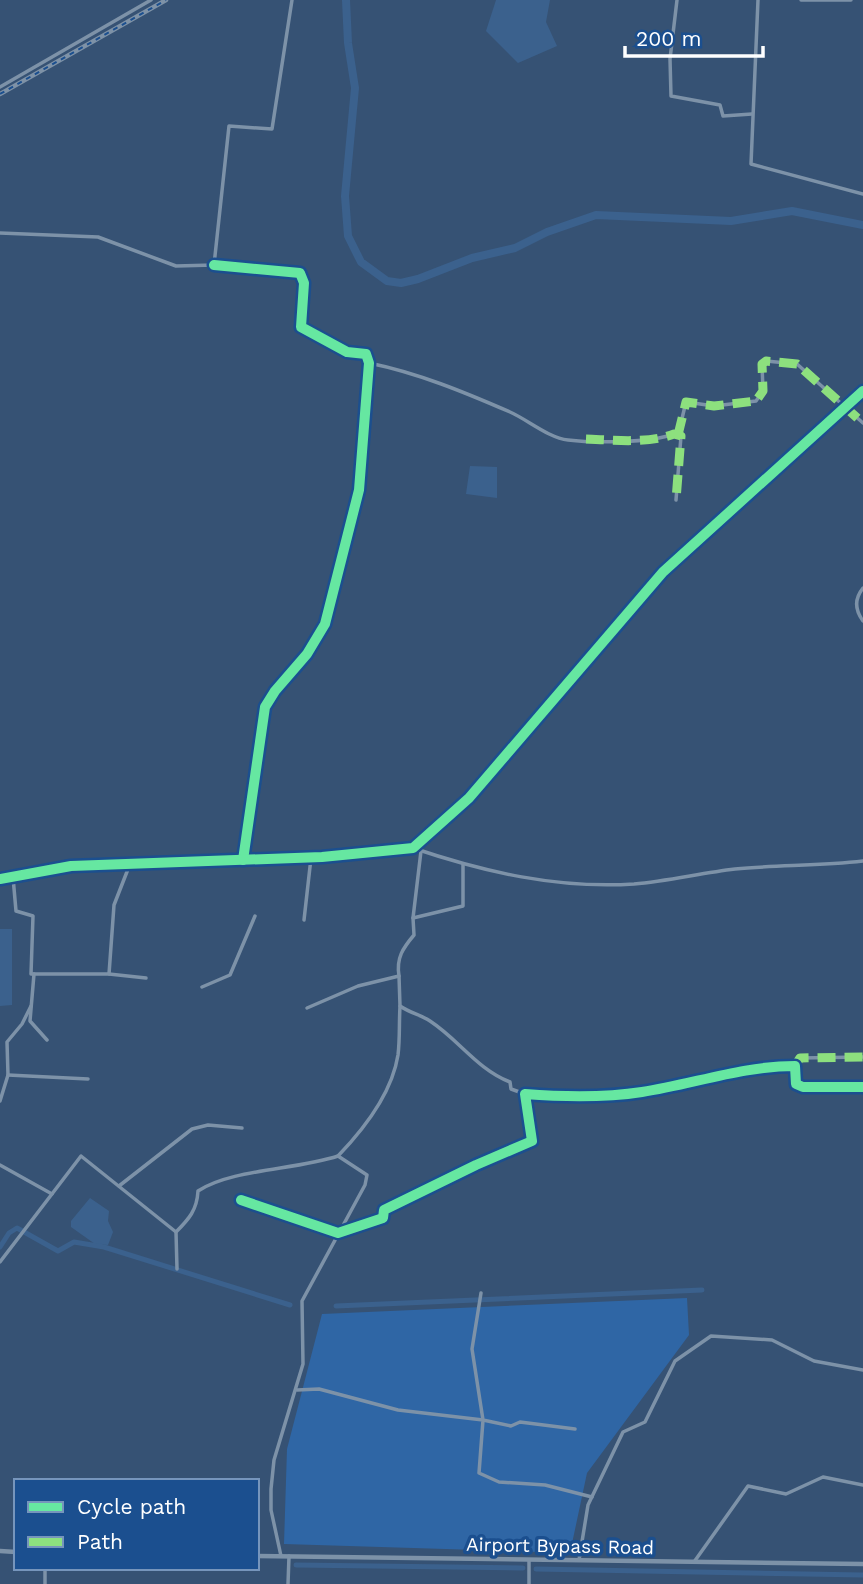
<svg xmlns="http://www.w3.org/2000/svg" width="863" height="1584" font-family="'Work Sans',sans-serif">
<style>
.green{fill:#2f66a5}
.water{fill:#3b618d}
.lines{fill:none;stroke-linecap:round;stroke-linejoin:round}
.canal{stroke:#3b618d;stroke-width:5}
.river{stroke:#3b618d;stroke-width:8}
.minor{stroke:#7d92a8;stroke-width:3.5}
.tertiary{stroke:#7d92a8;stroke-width:4.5}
.rail-casing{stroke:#7e92a7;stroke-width:4.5}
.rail{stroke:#1b4f8f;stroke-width:2;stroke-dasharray:5;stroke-linecap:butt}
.quiet{stroke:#8de07e;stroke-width:9;stroke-dasharray:18 9;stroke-linecap:butt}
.cycleway-casing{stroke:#1b4f8f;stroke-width:15}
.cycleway{stroke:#66e7a1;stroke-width:10}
.labels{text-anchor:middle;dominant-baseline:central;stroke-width:7;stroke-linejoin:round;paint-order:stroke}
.street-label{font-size:19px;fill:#fff;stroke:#1b4f8f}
</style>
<rect width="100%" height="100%" fill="#365274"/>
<polygon class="green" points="687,1298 689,1335 587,1473 570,1553 284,1544 287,1449 322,1314"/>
<g class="water">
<polygon points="496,0 550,0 546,22 557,46 518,63 486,31"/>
<polygon points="470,466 497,467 497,498 466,494"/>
<polygon points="0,929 12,929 12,1005 0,1006"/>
<polygon points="90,1198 109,1211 108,1221 113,1232 108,1245 95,1244 71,1227 71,1221"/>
</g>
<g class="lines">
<g class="canal">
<polyline points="0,1247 9,1233 17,1228 58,1251 74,1242 104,1247 290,1305"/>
<polyline points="336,1306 702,1290"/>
<polyline points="296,1565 523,1568"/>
<polyline points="536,1569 863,1575"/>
</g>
<polyline class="river" points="346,0 348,43 355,88 345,196 348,236 361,262 387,281 401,283 418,279 472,258 515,248 547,232 596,215 731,221 792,211 863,225"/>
<g class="minor">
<polyline points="677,0 670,59 671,96 720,105 723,116 752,114"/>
<polyline points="758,0 751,164 863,194"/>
<polyline points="801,0 851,0"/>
<polyline points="0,87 151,0"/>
<polyline points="0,233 98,237 176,266 214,265 229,126 272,129 292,0"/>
<polyline points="214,265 300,273 304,283 301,327 347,352 366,354 369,363 359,490 325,624 307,654 275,691 265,707 243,860"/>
<path d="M369,363C418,373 464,392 510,412C528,420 549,438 568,440C593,443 650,443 674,434L681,436L676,500"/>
<polyline points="678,435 686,402 714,406 756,401 763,391 762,364 766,361 797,364 863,423"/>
<path d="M863,588C854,599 855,610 863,621"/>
<path d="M413,848C484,872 558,889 634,884C668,881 701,873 735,869C777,865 820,866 863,861"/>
<polyline points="13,877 16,911 33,916 31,974 109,974 146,978"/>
<polyline points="0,879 71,866 322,857 413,848 469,798 663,572 863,391"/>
<polyline points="413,918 421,851"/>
<polyline points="304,920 311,858"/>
<polyline points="34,974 30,1021 47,1040"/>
<polyline points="109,974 114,905 130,864"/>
<path d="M399,976L400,1006C410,1013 421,1015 430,1021C459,1040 477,1069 510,1082L511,1089L525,1094"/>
<polyline points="202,987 230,975 255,916"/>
<path d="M307,1008L358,986L399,976C396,958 403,948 414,935L413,918L463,906V865"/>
<polyline points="795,1066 800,1058 863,1057"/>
<polyline points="8,1075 88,1079"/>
<polyline points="0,1101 8,1075 7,1042 22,1024 31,1006"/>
<path d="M338,1156C364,1129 392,1093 398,1055C400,1039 399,1022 400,1006"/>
<polyline points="0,1165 52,1194"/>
<polyline points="119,1186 192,1129 208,1125 242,1128"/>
<path d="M241,1200L338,1233L383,1218L384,1210L476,1165L532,1141L525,1094C564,1097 603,1098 642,1092C694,1084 742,1066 795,1066L796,1084L803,1087H863"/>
<polyline points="0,1262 81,1156 176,1232"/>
<path d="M177,1269L176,1232C189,1219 197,1210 198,1191C231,1169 296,1170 338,1156L367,1175L365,1185L302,1301L303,1364L274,1460L271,1489V1510L281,1556"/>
<polyline points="481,1293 472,1349 483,1420 511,1426 520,1422 575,1429"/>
<polyline points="297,1390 319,1389 398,1410 483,1420 479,1473 499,1482 545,1485 592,1497"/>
<polyline points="529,1560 529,1584"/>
<polyline points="579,1560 588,1505 623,1432 645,1422 675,1361 711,1336 772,1340 814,1361 863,1370"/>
<polyline points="694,1562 748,1486 786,1494 823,1477 863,1485"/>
<polyline points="45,1568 45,1584"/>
<polyline points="288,1584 289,1556"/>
</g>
<g class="tertiary">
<polyline points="0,1551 16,1552"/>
<polyline points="257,1556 863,1564"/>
</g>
<g class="rail-casing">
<polyline id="rail" points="0,94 166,0"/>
</g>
<use href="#rail" class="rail"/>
<g class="quiet">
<polyline points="678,435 686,402 714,406 756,401 763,391 762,364 766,361 797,364 863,423"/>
<path d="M586,439C614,440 647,444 674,434L681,436L676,500"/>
<polyline points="795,1066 800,1058 863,1057"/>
</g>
<g class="cycleway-casing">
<g id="cycleway">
<polyline points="214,265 300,273 304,283 301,327 347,352 366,354 369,363 359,490 325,624 307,654 275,691 265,707 243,860"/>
<polyline points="0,879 71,866 322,857 413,848 469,798 663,572 863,391"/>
<path d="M241,1200L338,1233L383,1218L384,1210L476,1165L532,1141L525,1094C564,1097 603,1098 642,1092C694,1084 742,1066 795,1066L796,1084L803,1087H863"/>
</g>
</g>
<use href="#cycleway" class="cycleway"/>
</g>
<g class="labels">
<g class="street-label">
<text transform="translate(560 1546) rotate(1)">Airport Bypass Road</text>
</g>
</g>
<rect x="14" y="1479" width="245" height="91" fill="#1b4f8f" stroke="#7695bc" stroke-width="2"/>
<rect x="28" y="1502" width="35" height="10" fill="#66e7a1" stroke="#7695bc" stroke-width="2"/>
<text x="77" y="1514" font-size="21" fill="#ffffff">Cycle path</text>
<rect x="28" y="1537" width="35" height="10" fill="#8de07e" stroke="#7695bc" stroke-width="2"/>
<text x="77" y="1549" font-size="21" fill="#ffffff">Path</text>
<path d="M625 46v10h138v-10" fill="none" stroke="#ffffff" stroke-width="3.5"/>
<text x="636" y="46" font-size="21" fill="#ffffff" stroke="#1b4f8f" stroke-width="5" paint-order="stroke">200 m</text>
</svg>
